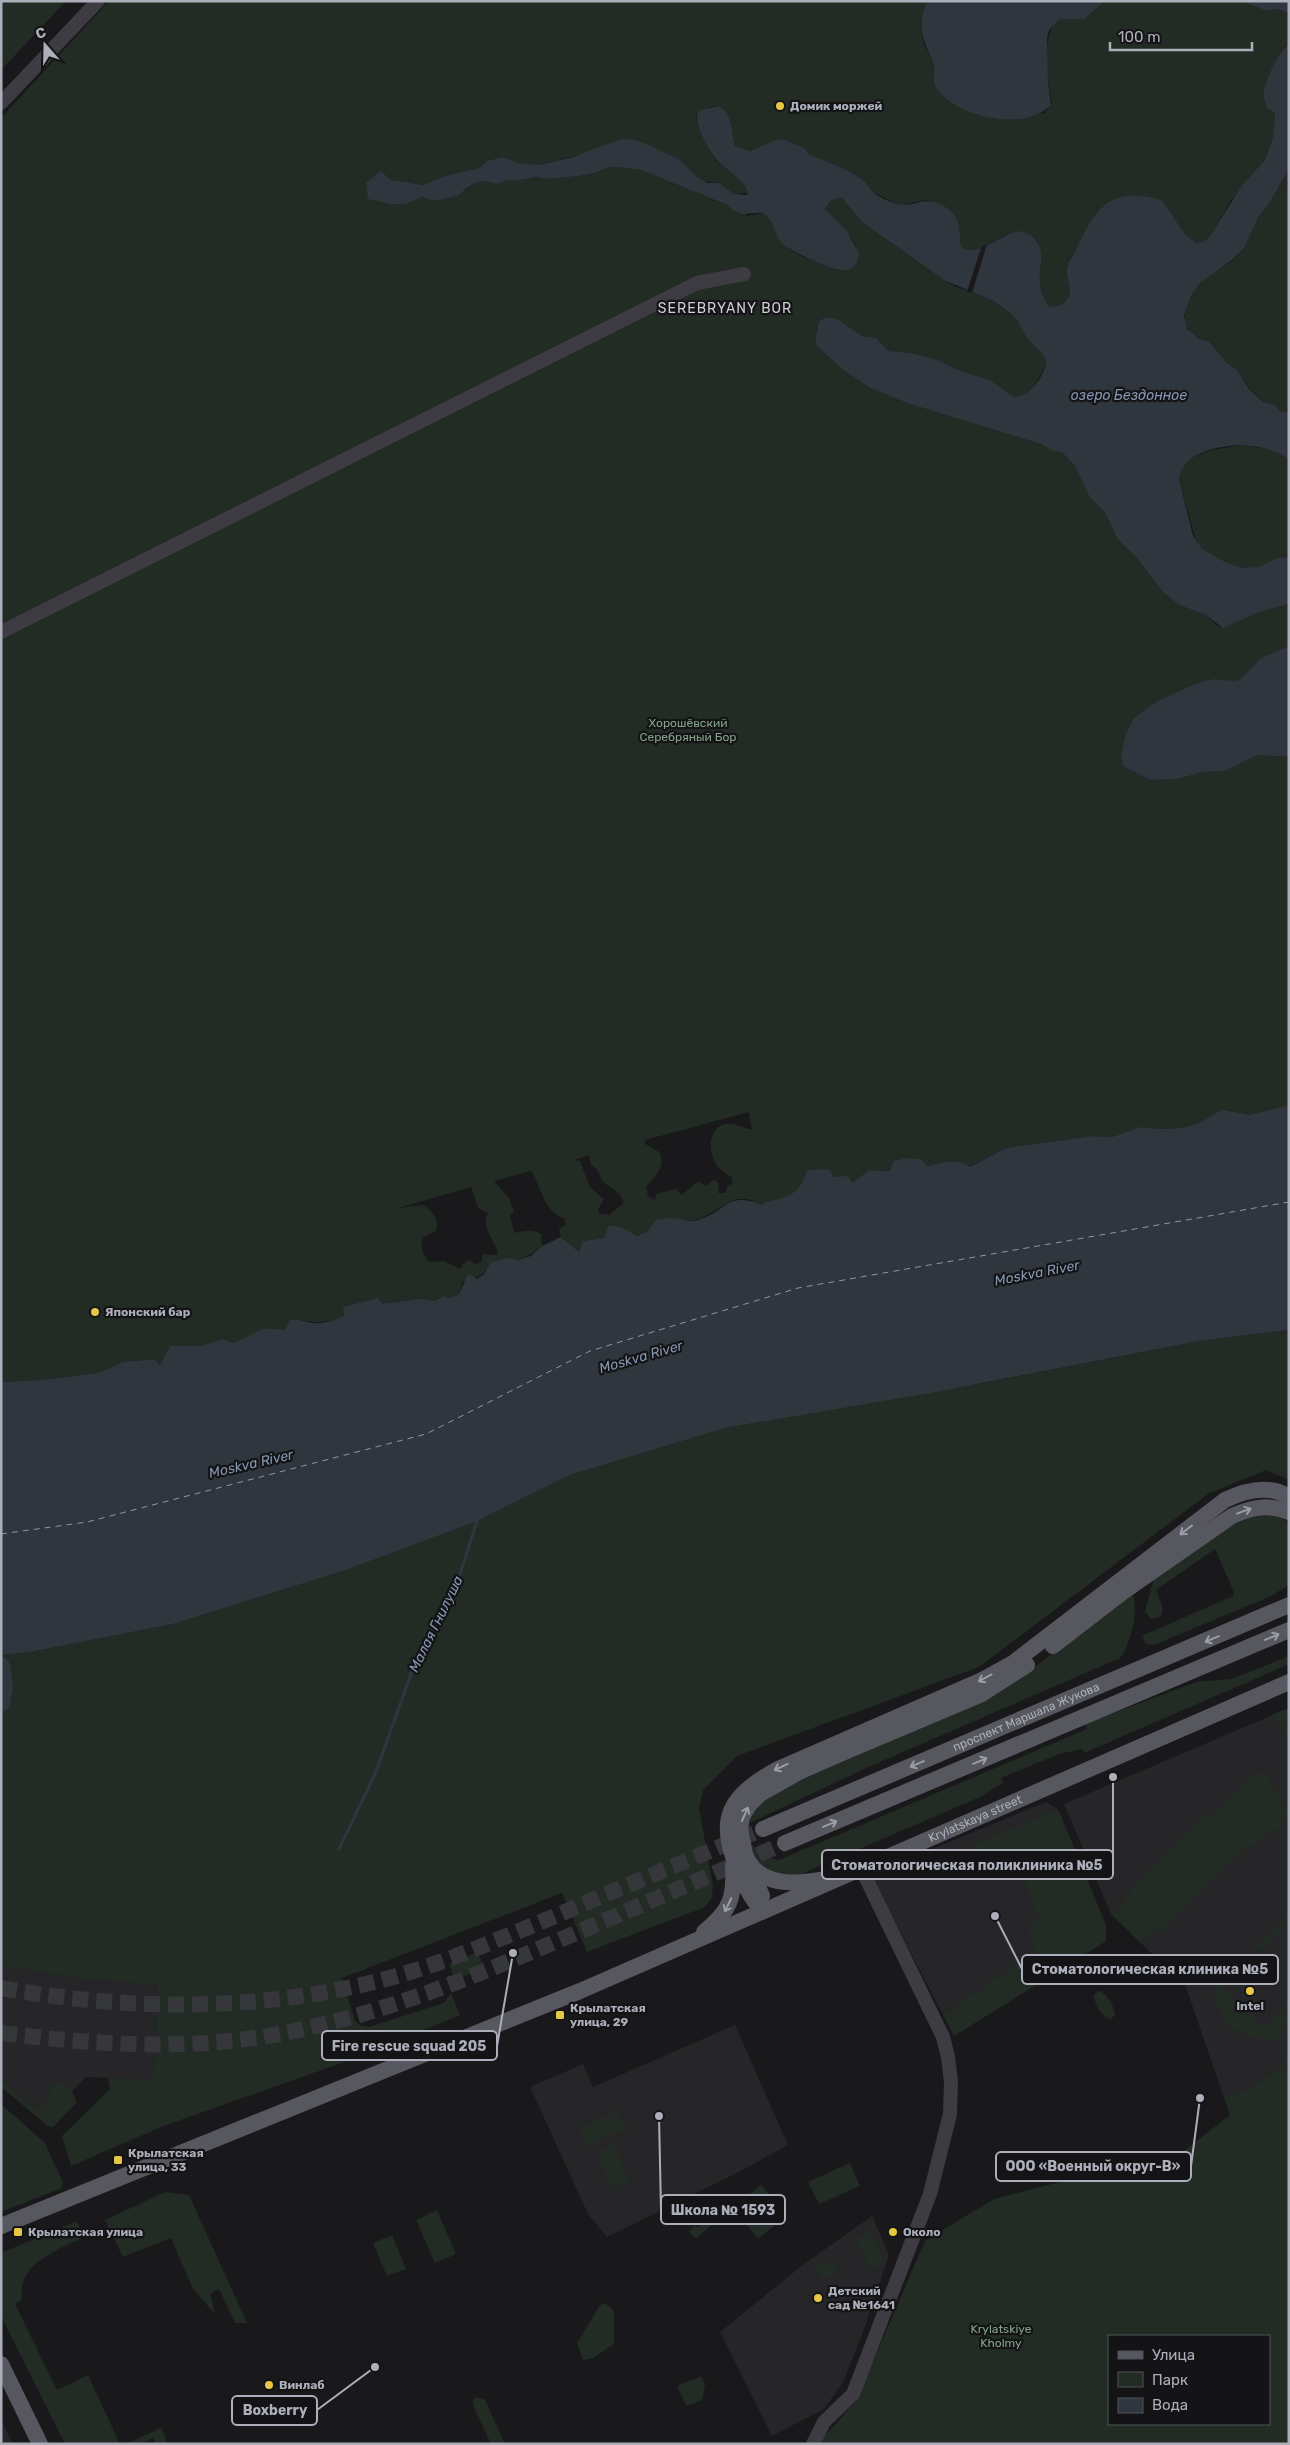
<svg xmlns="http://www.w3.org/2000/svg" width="1290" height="2445" font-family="Rubik,sans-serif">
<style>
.built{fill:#262528}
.green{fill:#232b25;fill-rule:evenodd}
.water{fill:#30363e}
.pier{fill:#19191b}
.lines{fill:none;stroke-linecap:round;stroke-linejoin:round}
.stream{stroke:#30363e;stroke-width:3}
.river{stroke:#30363e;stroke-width:18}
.ferry{stroke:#8697b2;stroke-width:1;stroke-dasharray:6 5;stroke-linecap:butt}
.major-tunnel{stroke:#36373b;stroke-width:16;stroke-dasharray:16 8;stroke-linecap:butt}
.minor{stroke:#3c3c42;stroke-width:14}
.major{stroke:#57575f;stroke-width:16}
.oneway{stroke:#9b9da8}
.poi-dot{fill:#e6c746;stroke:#141416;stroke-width:2}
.labels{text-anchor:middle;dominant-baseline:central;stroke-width:4.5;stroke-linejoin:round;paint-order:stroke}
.poi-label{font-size:12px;font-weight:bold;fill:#acafba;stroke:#141416;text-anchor:start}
.park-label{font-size:12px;fill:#85a38b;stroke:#141416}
.street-label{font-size:12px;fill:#acafba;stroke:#141416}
.neighbourhood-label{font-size:14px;letter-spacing:1px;fill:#cdced6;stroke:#141416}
.water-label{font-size:14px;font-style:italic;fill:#8697b2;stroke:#141416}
.leader{fill:none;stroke:#acafba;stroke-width:2}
.callout-dot{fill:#acafba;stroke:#141416;stroke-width:2}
.callout{fill:#141416;stroke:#acafba;stroke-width:2}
.callout-label{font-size:14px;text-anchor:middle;font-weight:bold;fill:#acafba}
</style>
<rect width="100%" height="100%" fill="#19191b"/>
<g class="built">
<polygon points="1289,1708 1289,2058 1255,2086 1224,2098 1186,1987 1111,1914 1064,1804"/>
<polygon points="1046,1802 1058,1809 1106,1925 1106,1941 954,2036 872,1878 879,1871"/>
<polygon points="1,1966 81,1979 157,1983 154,2075 150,2079 86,2077 46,2119 1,2079"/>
<polygon points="735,2025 788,2145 737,2173 607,2237 588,2214 530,2087 583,2064 593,2087"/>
<polygon points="872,2216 889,2255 862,2335 843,2382 824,2409 772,2436 720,2332 804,2264"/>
<polygon points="1,2420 13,2444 1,2444"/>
</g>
<g class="green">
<polygon points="1,1 66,1 1,70"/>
<path d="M109,1H928L921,19V30L924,45L933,61V75L945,98L966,110L996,119L1045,113L1052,103C1048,83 1040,30 1060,19H1084L1105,1H1242L1266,11L1277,9L1289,13V44L1285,46C1274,66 1261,84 1267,108L1275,113L1273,137L1265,160L1230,202L1210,236L1204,242L1196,243L1185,234L1162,200C1117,189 1096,203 1079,244C1075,252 1068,259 1067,268C1065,278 1073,288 1068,298C1064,305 1056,308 1049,306C1034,287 1040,265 1038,242L1027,233C1020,232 1014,232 1008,234C994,239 974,264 959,245L955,216L948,209L926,200L902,205L895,203L873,192L865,182L851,174L810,155L804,148L785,139L776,140L750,151L735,146L730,120L718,106L708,107L697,113C693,124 710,153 718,162C728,172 744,178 748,193L734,194L719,183L704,181L697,177L680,160L636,140L539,165L519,163L502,157L487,161L479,168L444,176L423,185L391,180L381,171L391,204H406L422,197L434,201L465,191L474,183L483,181L498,184L506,180L514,181L536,177L548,179L579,176L595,173L608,167H617L641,170L726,205H738L747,216L763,213C775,221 775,235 785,245C798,258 822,263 838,270L856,246L847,231L825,209L831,200L839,197L845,201L862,222L944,280L956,287L979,293L1003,307L1015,318L1029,340L1043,352L1046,365L1033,388L1024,395L1014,397L990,380L961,371L935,359L911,353L889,351L876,338L862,336L838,319L826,317L819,321L815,340L821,350L842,369L870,388L907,403L1041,444L1053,451L1062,452L1075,466L1090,498L1104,511L1118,540L1136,557L1162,591L1179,605L1206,615L1219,627L1257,613L1289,604V652L1243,682L1214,679L1163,698L1133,719L1126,734L1151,780L1178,779L1202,772L1225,771L1257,755L1289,757V1105L1249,1115H1242L1231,1110L1218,1112L1197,1124L1181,1128L1161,1129L1140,1127L1112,1137L1093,1136L1006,1148L969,1167L952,1160L942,1164L926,1166L923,1160C907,1155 901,1161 890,1171L869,1170L852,1183H803L789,1197L765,1202L763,1205L748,1199H736L699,1219L681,1222L673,1218L637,1236L623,1228L604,1238L583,1241L579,1252L561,1237L559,1229L566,1224L565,1219C543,1211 542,1188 531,1171L494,1181L509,1198L514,1212L510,1215L514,1233C524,1231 532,1229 541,1234L542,1246C527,1260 512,1261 492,1262C483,1275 479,1278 463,1281L459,1294L448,1298L442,1296L435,1301C418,1299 396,1301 380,1305C348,1312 331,1329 297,1319L285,1330L264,1328L234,1343L222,1339L201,1346H170L160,1365L154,1359L123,1362L98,1373L42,1380L1,1382V118ZM749,1112L752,1129C743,1129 736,1122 725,1124C706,1129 708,1156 719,1168C723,1172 728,1175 732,1178V1184L728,1186L725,1193H718L719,1184L714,1179L706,1186L698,1181L682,1195L676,1189L656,1194L655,1200L648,1196L646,1187C654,1176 667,1167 659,1152L645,1144V1140ZM589,1155L591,1165L598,1170L602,1181C612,1190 620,1190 624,1203L609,1215L600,1214L598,1210L604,1199L590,1187L580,1161L574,1160ZM471,1187L478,1208L488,1213C480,1230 496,1239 498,1255L482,1254V1262L475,1264L469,1260L463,1264L460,1269L444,1261L429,1262C423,1253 419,1247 423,1237L436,1231C440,1220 432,1211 423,1205L398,1208Z"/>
<path d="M1289,169V412L1280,411L1274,404L1263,402L1250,389L1238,371L1226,362L1203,339C1196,338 1189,333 1186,326C1183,318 1185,312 1188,304C1201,269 1228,273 1243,248C1249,240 1251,229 1257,221C1267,203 1280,188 1289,169Z"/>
<path d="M1243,445L1270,450L1289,459V557C1279,557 1275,561 1267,565C1243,576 1215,560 1197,545L1179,479C1182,450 1221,449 1243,445Z"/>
<polygon points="1289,1330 1289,1480 1266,1470 1208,1494 979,1667 737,1756 703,1790 699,1808 713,1885 712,1897 705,1907 587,1952 562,1893 342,1978 355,2021 361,2026 369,2027 444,2003 451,1993 460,2015 370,2053 161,2127 71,2166 62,2136 110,2089 108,2078 150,2079 154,2075 157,1984 81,1979 1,1966 1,1655 30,1652 173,1624 346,1570 475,1522 570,1475 725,1428 989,1382 1199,1341"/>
<polygon points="1249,1514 1279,1515 1289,1523 1289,1585 1271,1596 1154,1645 1146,1644 1142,1636 1233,1596 1234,1592 1215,1549 1156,1590 1163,1608 1161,1617 1151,1619 1145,1612 1154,1578"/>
<path d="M1130,1595L1133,1596C1139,1609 1130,1647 1120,1658L866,1768L748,1824C757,1799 779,1791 801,1779L1021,1677Z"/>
<path d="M1289,1656V1664L1084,1753L1083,1749L1059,1754L1001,1778L1003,1783L980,1797L801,1874C778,1876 752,1870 750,1842L762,1856L779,1860L1087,1729L1085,1724L1093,1721L1196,1682L1232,1679Z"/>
<polygon points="1289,1708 1289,1739 1273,1714"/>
<polygon points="1262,1770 1289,1807 1289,1820 1247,1848 1211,1879 1160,1936 1153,1929 1140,1942 1111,1914 1178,1841"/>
<polygon points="1058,1809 1106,1925 1106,1941 954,2036 943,2015 1035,1952 1028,1929 1039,1920 1013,1850 975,1863 969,1847"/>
<polygon points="1289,1913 1289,1924 1261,1951 1256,1945"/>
<polygon points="478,1952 484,1968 455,1980 449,1964"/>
<path d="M1241,1959L1249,1964L1224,1990L1263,2028L1289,2002V2027L1278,2040C1242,2040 1218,2025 1213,1988Z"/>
<path d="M1098,1991C1107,1992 1114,2006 1115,2015L1111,2019C1102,2018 1094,2003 1094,1995Z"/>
<path d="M1289,2058V2444H823L821,2440L856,2401L925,2241L994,2199L1185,2150L1230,2115L1224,2098L1255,2086ZM1109,2336H1269V2424H1109Z"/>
<path d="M1,2079L36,2110L51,2095L48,2091L58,2082C67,2085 76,2094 76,2103L53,2127L48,2126L1,2087Z"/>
<polygon points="1,2104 45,2143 63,2183 62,2188 1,2212"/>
<polygon points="617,2111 625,2129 587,2147 579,2128"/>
<polygon points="614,2144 630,2181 612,2189 596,2153"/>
<polygon points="850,2163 860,2186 819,2204 808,2182"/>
<polygon points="761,2185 770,2195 749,2213 741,2201"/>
<polygon points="165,2192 189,2195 247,2323 235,2323 219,2289 210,2294 215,2314 193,2289 171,2238 123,2257 105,2220"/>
<polygon points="774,2199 787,2215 758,2239 745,2223"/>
<polygon points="437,2210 456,2254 435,2263 416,2220"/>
<polygon points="711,2216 716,2220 696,2239 689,2231 695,2225 698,2228"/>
<path d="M77,2221L84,2237C58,2250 17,2263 22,2299L15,2304L57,2390L88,2375L120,2444H65L1,2316V2253Z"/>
<polygon points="871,2232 885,2263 871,2270 856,2238"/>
<polygon points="392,2235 406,2269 387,2276 373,2243"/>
<polygon points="831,2259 838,2271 822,2280 816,2268"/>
<polygon points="604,2303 612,2308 614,2313 614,2344 593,2358 583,2360 577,2343 600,2305"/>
<polygon points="701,2376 705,2385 702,2400 686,2406 677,2386"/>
<polygon points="477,2397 485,2400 505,2444 491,2444 473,2405 473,2400"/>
<polygon points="161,2428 168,2444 156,2444 153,2438 140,2444 126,2444"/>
</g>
<g class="water">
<path d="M928,1H1105L1084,19H1060L1049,30L1047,39L1048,82L1051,105C1026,132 957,118 937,89C931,79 936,69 932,59C922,39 916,22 928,1Z"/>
<polygon points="1242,1 1289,1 1289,13 1277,9 1266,11"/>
<path d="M1289,44V169L1270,202L1258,218L1244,248L1232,260L1200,283L1191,296L1184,315L1187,329L1198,338L1209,342L1226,362L1238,371L1249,389L1263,402L1274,404L1280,411L1289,412V459C1277,453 1265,447 1252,446C1229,443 1182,450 1179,479L1193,536L1202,549L1225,562L1241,568L1259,567L1277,558L1289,557V604L1257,613L1223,628L1206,615L1179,605L1163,592L1136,557L1118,540L1104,511L1090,498L1075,466L1062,452L1053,451L1041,444L907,403L870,388L842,369L818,347L815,340L819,321L826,317L838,319L862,336L876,338L889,351L911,353L935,359L961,371L990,380L1014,397C1031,396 1041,379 1046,365C1045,352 1037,349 1029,340C1023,334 1021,325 1015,318C996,297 968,291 944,280L862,222L842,198L831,200L825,209L847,231L859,254C858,263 854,269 845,270C834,272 793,252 784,245C774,236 775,221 763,213C745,211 744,220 727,205L641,170L617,167H608L595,173L579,176L548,179L536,177L514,181L506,180L498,184L483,181L474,183L457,196L434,201L422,197L406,204H391L368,199L366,183L381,171L391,180L423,185L444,176L479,168L487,161L502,157L519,163L539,165L573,157L621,139L636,140L649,145L680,160L697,177L708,183H719L734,194L746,195L748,193C744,179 728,172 719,162C710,153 691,122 699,110L718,106C734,114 731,132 735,146L750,151L776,140L784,139L804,148L810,155C825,161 853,171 865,182C868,185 869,188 872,191C878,197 891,203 899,204C918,208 922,193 947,208C968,222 954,246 965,249C991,257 1013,215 1035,239C1051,257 1028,278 1049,306C1056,308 1064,305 1068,298C1073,288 1065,278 1067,268C1068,260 1074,255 1077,247C1097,205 1111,187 1162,200L1185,234L1196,243L1204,242L1210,236L1241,187L1265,160L1273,137L1275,113L1267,108C1266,104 1264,100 1264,96C1263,84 1279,50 1289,44Z"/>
<polygon points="1289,646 1289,757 1257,755 1225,771 1202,772 1178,779 1151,780 1123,766 1121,756 1126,734 1133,719 1147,708 1163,698 1201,682 1214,679 1236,681 1241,679 1260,659"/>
<path d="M1289,1105V1330L1199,1341L936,1392L725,1428L570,1475L475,1522L346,1570L173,1624L30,1652L1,1655V1382L42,1380L98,1373L123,1362L154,1359L160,1365L170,1346H201L222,1339L234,1343L264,1328L285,1330L290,1320C299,1318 304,1322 313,1323C325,1324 334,1320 344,1316L343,1307L378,1298L382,1304L419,1299L435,1301L443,1296L449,1298L459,1294L468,1274L477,1279L484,1274L491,1262L509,1258L517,1260L531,1256L542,1246L561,1237L579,1252L583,1241L604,1238L609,1225L623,1228L637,1236L648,1231L656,1220C661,1219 667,1218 672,1218C683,1219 686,1223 698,1220C730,1210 725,1191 763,1205L765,1202C788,1197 800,1195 807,1170L829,1169L834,1177L848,1176L852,1183L869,1170L890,1171L894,1161C905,1158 912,1157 923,1160L926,1166C943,1164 955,1156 970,1167L1006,1148L1093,1136L1112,1137L1140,1127L1161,1129L1181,1128L1197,1124L1218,1112L1225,1110L1249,1115Z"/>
</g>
<polygon class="pier" points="987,244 972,293 967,292 981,248"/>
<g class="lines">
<polyline class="stream" points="339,1849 376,1772 412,1671 460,1574 478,1518"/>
<polyline class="river" points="1,1666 4,1686 1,1703"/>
<polyline class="ferry" points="1,1534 87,1522 426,1434 590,1351 798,1288 1289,1202"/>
<g class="major-tunnel">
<path d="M1,1988C125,2010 251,2012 374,1982C436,1967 494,1941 553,1917C623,1887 693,1858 763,1829"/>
<path d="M1,2033C91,2044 182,2051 273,2035C376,2017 473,1977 569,1936C641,1905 713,1874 785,1843"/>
</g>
<g class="minor">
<polyline points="1,103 98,1"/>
<polyline points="1,632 697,283 744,274"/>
<polyline points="813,2444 824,2422 853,2394 930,2194 950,2114 951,2082 948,2057 943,2037 861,1868"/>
</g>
<g class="major">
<path d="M1053,1646L1123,1592L1232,1516C1252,1507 1268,1504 1289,1512"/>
<path id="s1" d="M763,1829L1289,1605"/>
<polyline points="785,1843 1289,1630"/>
<path d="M749,1862C763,1886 797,1884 820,1880"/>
<polyline points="762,1896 745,1854 740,1829 742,1817 749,1805 760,1794 799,1772 847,1751 980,1695 1027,1665"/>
<path d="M763,1911C751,1900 746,1886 739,1872C715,1819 729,1796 778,1769L982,1680L1013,1663L1225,1500C1244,1491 1269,1484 1289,1497"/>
<path d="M704,1932C730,1911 735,1898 733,1865"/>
<path id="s2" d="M1,2226L580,1991L1289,1682"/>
<polyline points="1,2364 40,2444"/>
</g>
</g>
<defs><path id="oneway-shaft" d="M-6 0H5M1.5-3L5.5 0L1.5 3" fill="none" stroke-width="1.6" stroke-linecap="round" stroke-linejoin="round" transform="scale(1.25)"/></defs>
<g class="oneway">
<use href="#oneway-shaft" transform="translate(1244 1511) rotate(-20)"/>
<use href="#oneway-shaft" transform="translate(1186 1530) rotate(143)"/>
<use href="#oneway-shaft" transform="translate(1272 1637) rotate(-23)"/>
<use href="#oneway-shaft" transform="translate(1212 1639) rotate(157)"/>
<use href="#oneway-shaft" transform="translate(985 1678) rotate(152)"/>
<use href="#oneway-shaft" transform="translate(980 1761) rotate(-23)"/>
<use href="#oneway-shaft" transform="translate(917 1764) rotate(157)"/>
<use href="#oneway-shaft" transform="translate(781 1767) rotate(155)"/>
<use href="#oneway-shaft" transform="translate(745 1814) rotate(-66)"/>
<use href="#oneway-shaft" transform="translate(830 1824) rotate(-23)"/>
<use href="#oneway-shaft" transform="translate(728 1905) rotate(116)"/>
</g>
<g class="poi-dot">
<circle cx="780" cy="106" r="5"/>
<circle cx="95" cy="1312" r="5"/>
<circle cx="1250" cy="1991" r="5"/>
<rect x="555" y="2010" width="10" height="10" rx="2.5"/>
<rect x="113" y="2155" width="10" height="10" rx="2.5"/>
<rect x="13" y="2227" width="10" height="10" rx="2.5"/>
<circle cx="893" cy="2232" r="5"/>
<circle cx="818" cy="2298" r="5"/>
<circle cx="269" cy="2385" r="5"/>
</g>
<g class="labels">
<g class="poi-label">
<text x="790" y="106">Домик моржей</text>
<text x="105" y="1312">Японский бар</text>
<text x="1250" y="2006" text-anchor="middle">Intel</text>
<text x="570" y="2008">Крылатская<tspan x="570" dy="14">улица, 29</tspan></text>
<text x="128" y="2153">Крылатская<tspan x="128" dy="14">улица, 33</tspan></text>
<text x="28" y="2232">Крылатская улица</text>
<text x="903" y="2232">Около</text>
<text x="828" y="2291">Детский<tspan x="828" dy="14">сад №1641</tspan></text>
<text x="279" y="2385">Винлаб</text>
</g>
<g class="park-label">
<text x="688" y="723">Хорошёвский<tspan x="688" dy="14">Серебряный Бор</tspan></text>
<text x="1001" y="2329">Krylatskiye<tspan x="1001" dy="14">Kholmy</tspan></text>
</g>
<g class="street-label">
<text stroke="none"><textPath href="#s1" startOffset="286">проспект Маршала Жукова</textPath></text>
<text stroke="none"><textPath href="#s2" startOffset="1056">Krylatskaya street</textPath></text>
</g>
<g class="neighbourhood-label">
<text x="725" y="308">SEREBRYANY BOR</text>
</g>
<g class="water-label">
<text x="1129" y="395">озеро Бездонное</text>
<text transform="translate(1037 1273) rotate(-11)">Moskva River</text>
<text transform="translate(641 1357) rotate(-16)">Moskva River</text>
<text transform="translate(251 1464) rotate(-13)">Moskva River</text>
<text transform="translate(436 1624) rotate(-64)">Малая Гнилуша</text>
</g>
</g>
<path class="leader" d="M1113 1777L1113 1865M995 1916L1022 1969M513 1953L497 2046M1200 2098L1191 2166M659 2116L661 2210M375 2367L317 2410"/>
<g class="callout-dot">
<circle cx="1113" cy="1777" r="5"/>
<circle cx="995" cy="1916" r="5"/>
<circle cx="513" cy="1953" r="5"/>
<circle cx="1200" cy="2098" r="5"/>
<circle cx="659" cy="2116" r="5"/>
<circle cx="375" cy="2367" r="5"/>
</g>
<g class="callout">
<rect x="822" y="1850" width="291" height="29" rx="5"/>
<rect x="1022" y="1955" width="256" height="29" rx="5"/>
<rect x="322" y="2031" width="175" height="29" rx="5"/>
<rect x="996" y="2152" width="195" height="29" rx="5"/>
<rect x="661" y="2195" width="124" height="29" rx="5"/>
<rect x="232" y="2396" width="85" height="29" rx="5"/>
</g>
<g class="callout-label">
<text x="967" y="1870">Стоматологическая поликлиника №5</text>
<text x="1150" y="1974">Стоматологическая клиника №5</text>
<text x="409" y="2051">Fire rescue squad 205</text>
<text x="1093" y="2171">ООО «Военный округ-В»</text>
<text x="723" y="2215">Школа № 1593</text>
<text x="275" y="2415">Boxberry</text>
</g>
<rect width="1290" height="2445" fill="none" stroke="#acafba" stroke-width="5"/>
<rect x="1108" y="2335" width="162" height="90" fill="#141416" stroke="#515258"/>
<rect x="1118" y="2351" width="25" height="8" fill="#57575f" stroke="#515258"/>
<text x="1152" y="2360" font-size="15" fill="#acafba">Улица</text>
<rect x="1118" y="2372" width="25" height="15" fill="#232b25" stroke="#515258"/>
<text x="1152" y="2385" font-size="15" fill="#acafba">Парк</text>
<rect x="1118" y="2398" width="25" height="15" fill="#30363e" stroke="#515258"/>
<text x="1152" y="2410" font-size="15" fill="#acafba">Вода</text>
<g transform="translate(45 45) rotate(340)" stroke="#141416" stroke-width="4" paint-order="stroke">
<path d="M0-4L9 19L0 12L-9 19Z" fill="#acafba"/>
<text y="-8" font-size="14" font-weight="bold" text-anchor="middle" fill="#acafba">С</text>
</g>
<path d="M1110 42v8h142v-8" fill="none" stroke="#acafba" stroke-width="2.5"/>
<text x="1118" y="42" font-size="15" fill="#acafba" stroke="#141416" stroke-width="4" paint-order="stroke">100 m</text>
</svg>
